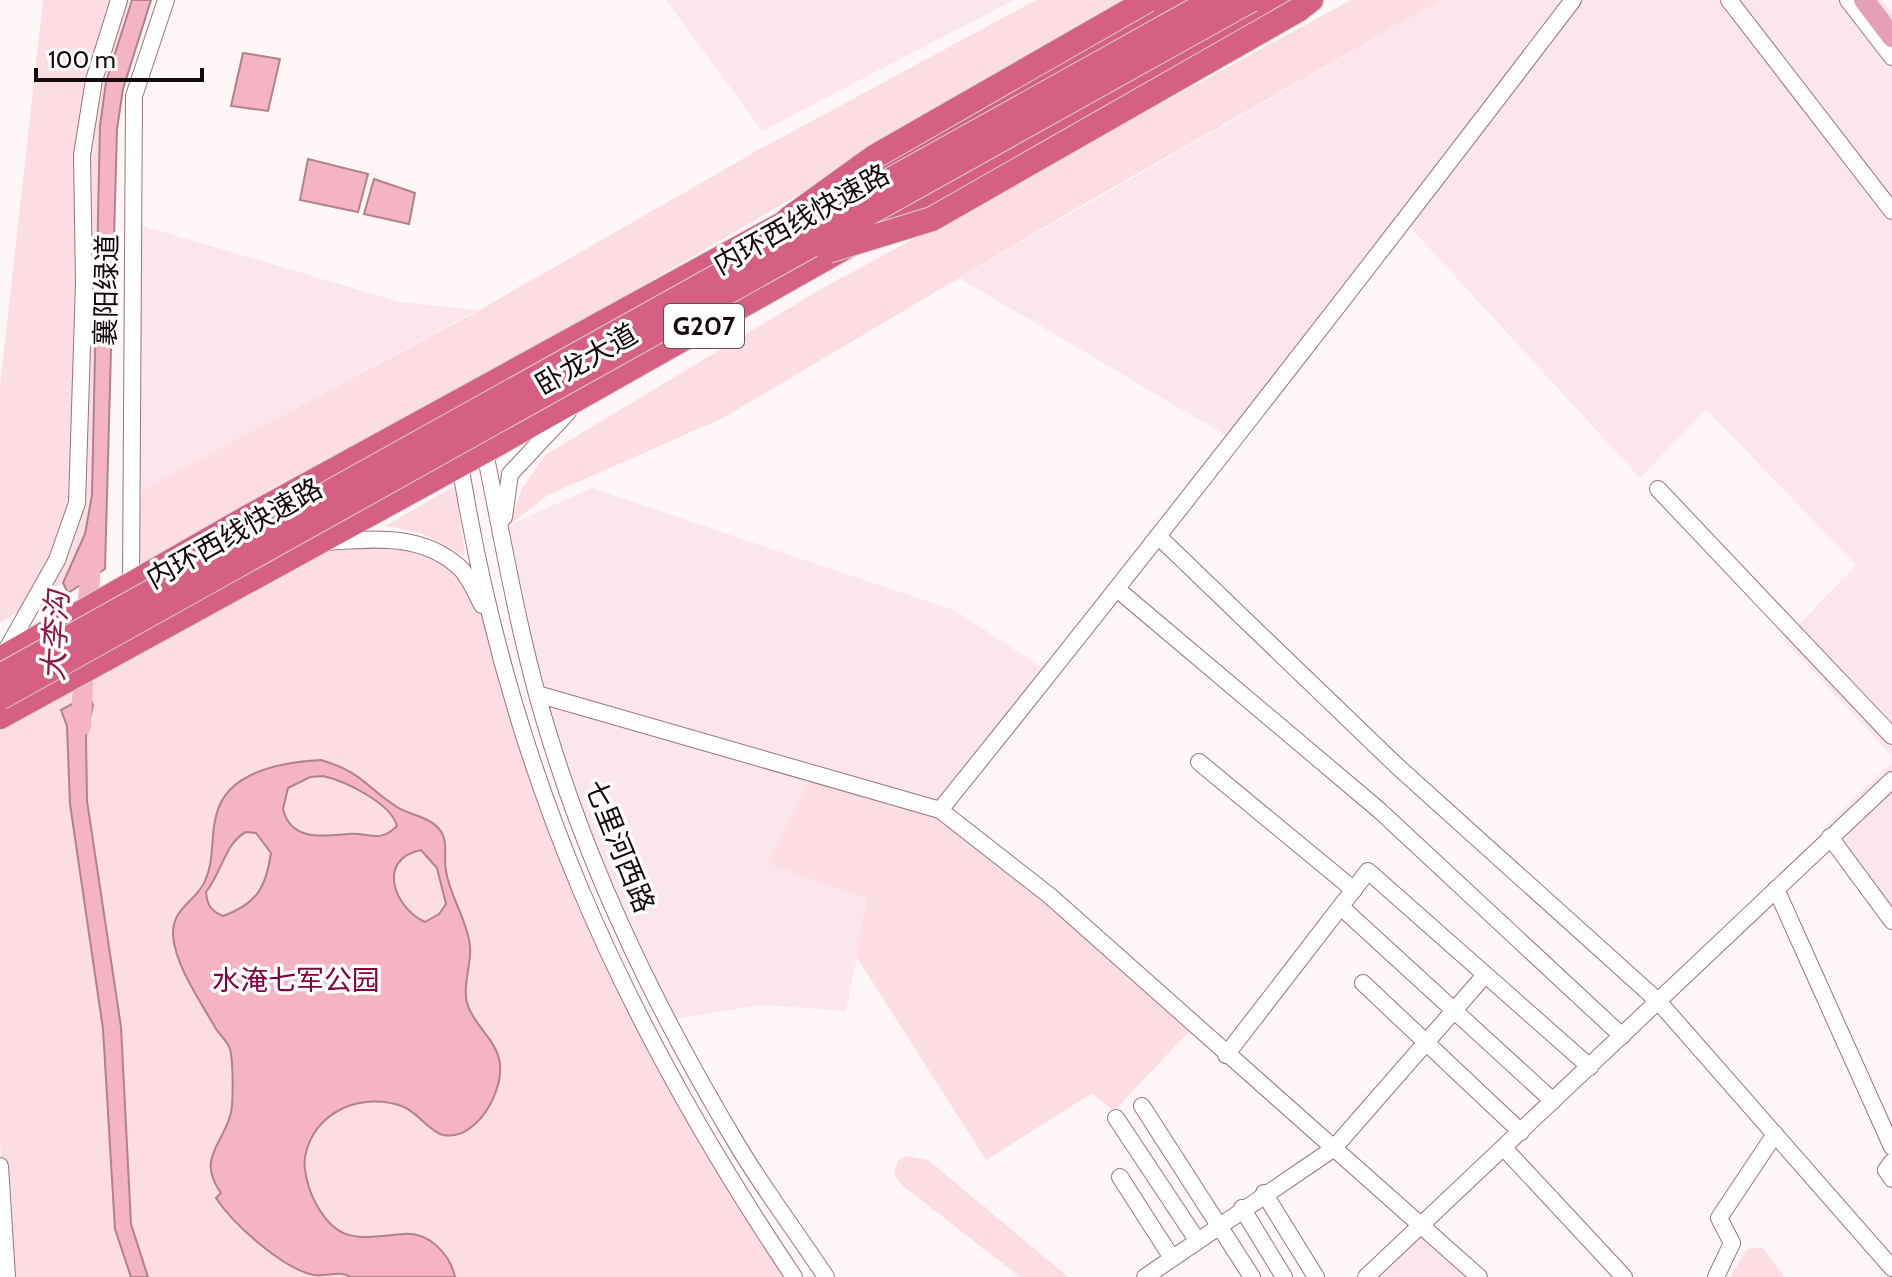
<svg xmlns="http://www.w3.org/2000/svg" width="1892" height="1277" font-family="Cabin,'Noto Sans SC',sans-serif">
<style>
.built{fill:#fbe7eb}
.green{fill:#fcdde4}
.water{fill:#f5b4c3;stroke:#b2818c;stroke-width:2;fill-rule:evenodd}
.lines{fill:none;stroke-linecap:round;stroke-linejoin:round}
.river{stroke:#f5b4c3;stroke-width:20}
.minor-casing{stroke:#98757d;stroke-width:18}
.major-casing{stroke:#d5d3d3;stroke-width:22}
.highway-casing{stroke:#d5d3d3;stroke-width:26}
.minor{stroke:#fff;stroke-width:16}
.major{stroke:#e6a0b5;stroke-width:20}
.highway{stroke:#d66083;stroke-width:24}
.highway-bridge-casing{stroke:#d5d3d3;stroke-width:26;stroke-linecap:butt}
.highway-bridge{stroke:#d66083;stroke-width:24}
.labels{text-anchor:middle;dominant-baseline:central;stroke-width:7;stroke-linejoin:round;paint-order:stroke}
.shield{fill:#fff;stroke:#5c5355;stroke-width:2}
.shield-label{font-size:26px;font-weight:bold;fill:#16090c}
.street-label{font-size:28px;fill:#16090c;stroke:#fff}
.park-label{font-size:28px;fill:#83003c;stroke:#fff}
.water-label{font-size:30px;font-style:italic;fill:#901647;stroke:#fff}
</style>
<rect width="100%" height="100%" fill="#fff6f8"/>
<g class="built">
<polygon points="666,0 1014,0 762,131"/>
<polygon points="1441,0 1882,0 1892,13 1892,756 1784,640 1856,565 1706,409 1640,478 1410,227 1232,439 959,278"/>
<polygon points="126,221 400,302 478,310 122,501"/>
<polygon points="591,488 956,611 1050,673 941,810 1114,1111 1092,1093 986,1160 857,957 846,1011 761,1005 675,1019 605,868 547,717 511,571 508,526"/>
<polygon points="1892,762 1892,921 1824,828"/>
<polygon points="1422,1226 1479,1277 1366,1277"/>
</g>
<g class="green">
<polygon points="43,0 130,0 106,82 100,126 92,495 85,534 63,583 0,623 0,386"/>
<polygon points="1036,0 1145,0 808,189 131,585 129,497 478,311 760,149"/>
<polygon points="1351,0 1441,0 1077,208 723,418 548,495 508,526 522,489 545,455 816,292"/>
<polygon points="455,486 465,556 421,533 385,526"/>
<path d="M316,543C366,546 421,542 461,578C473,588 482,606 491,619L599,936L794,1277H7L0,1139V717Z"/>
<polygon points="814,774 940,810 1194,1026 1114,1111 1092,1093 986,1160 856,956 867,898 769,864"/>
<polygon points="906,1156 928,1160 1068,1277 1020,1277 902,1185 894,1174 898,1161"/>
<polygon points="1762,1247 1784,1277 1730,1277 1747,1249"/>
</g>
<g class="water">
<polygon points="132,0 151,0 123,89 117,129 105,569 68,593 63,583 85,534 92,495 100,126 106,82"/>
<polygon points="243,53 280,59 268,111 231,106"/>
<polygon points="308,159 368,174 358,212 300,200"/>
<polygon points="374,179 415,193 409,224 364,214"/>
<polygon points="89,695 93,705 86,736 87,801 121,1027 131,1224 148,1277 131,1277 115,1229 103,1029 70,804 67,726 61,710"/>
<path d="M321,760C364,773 364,786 397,807C411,816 429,816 440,830C449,842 443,857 446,871C450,897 467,919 470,946C472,964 461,989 468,1006C476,1028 497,1040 500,1064C502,1084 490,1111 475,1124C465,1133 456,1137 443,1135C430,1132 418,1113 404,1107C363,1091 313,1111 305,1157C303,1169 308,1187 313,1198C337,1247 360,1237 404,1234C429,1232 450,1254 455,1277H351C339,1270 327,1277 314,1275C283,1269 233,1224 216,1198L221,1193C197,1159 221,1147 230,1116C234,1105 233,1060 230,1049C228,1042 220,1035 216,1029C201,1002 175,966 173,935C172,907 197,901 205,881C215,859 210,839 216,816C226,771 283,762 321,760ZM323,776C345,781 391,803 397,826C379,844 369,832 348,834C324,836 291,842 283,809L288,788L310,777ZM246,832L256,833L271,853C266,887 257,904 223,916C211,911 207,905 206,892C222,872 225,843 246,832ZM421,850L437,868L446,904L439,914L425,922C394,908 376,859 421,850Z"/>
</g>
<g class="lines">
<g class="river">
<polyline points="86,622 92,555"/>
<polyline points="81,726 84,658"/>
</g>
<g class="minor-casing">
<g id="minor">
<polyline points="1729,0 1892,211"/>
<polyline points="1848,0 1892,57"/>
<path d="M483,443C504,544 520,646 552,745C595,884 663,1021 738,1146C765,1191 797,1233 826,1277"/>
<path d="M459,457C507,767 620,1018 794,1277"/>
<polyline points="1658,489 1892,736"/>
<polyline points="504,517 510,474 568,412"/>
<polyline points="1160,538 1397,766 1658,1001 1892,1268"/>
<path d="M326,542C373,539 421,533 459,567C469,576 476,593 482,605"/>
<polyline points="131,585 134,96 166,0"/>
<polyline points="1117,589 1379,810 1622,1036"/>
<polyline points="3,656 57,560 77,503 84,283 82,155 94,80 119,0"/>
<polyline points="537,694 940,810 1050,896 1479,1277"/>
<polyline points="1199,762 1354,890"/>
<path d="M940,810C1155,543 1365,273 1573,0"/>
<polyline points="1830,837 1892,921"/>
<polyline points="1776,889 1892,1147"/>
<polyline points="1341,907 1553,1101"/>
<polyline points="1363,983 1521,1132"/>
<polyline points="1226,1055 1368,871 1590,1067"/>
<polyline points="1142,1106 1252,1277"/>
<polyline points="1116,1118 1197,1240"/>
<polyline points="1504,1148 1624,1277"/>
<polyline points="1892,1162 1886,1170 1892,1179"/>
<polyline points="0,1166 7,1277"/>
<polyline points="1120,1177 1172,1258"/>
<polyline points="1264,1193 1316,1277"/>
<polyline points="1242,1208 1284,1277"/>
<polyline points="1145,1277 1333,1149 1485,975"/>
<polyline points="1366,1277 1892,780"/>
<polyline points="1716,1277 1732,1243 1719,1218 1775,1134"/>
</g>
</g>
<g class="major-casing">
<polyline id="major" points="1864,0 1892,37"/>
</g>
<g class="highway-casing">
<g id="highway">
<polyline points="1298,10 1311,0"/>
<polyline points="848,187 1174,0"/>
<polyline points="0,659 248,517 806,211"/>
<polyline points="0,717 485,451 1283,0"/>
</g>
</g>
<use href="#minor" class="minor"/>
<use href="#major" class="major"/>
<use href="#highway" class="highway"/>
<g class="highway-bridge-casing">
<g id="highway-bridge">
<polyline points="788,219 874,157 1148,0"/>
<polyline points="828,251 932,219 1298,10"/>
<polyline points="0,676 1213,0"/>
<polyline points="0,698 1251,0"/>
</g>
</g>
<use href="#highway-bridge" class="highway-bridge"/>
</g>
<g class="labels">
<rect class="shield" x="664" y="304" width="80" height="44" rx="6"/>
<g class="shield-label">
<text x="704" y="326">G207</text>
</g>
<g class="street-label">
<text transform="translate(801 219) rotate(-29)">内环西线快速路</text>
<text transform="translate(106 290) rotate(-89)">襄阳绿道</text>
<text transform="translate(586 359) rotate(-30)">卧龙大道</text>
<text transform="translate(234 533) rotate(-29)">内环西线快速路</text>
<text transform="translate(620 846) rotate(68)">七里河西路</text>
</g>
<g class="park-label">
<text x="296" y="980">水淹七军公园</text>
</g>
<g class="water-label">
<text transform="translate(55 636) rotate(-87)">大李沟</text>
</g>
</g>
<path d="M36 68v12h166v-12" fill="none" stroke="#16090c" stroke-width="4"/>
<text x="48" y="68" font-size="24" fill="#16090c" stroke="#ffffff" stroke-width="6" paint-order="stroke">100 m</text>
</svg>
